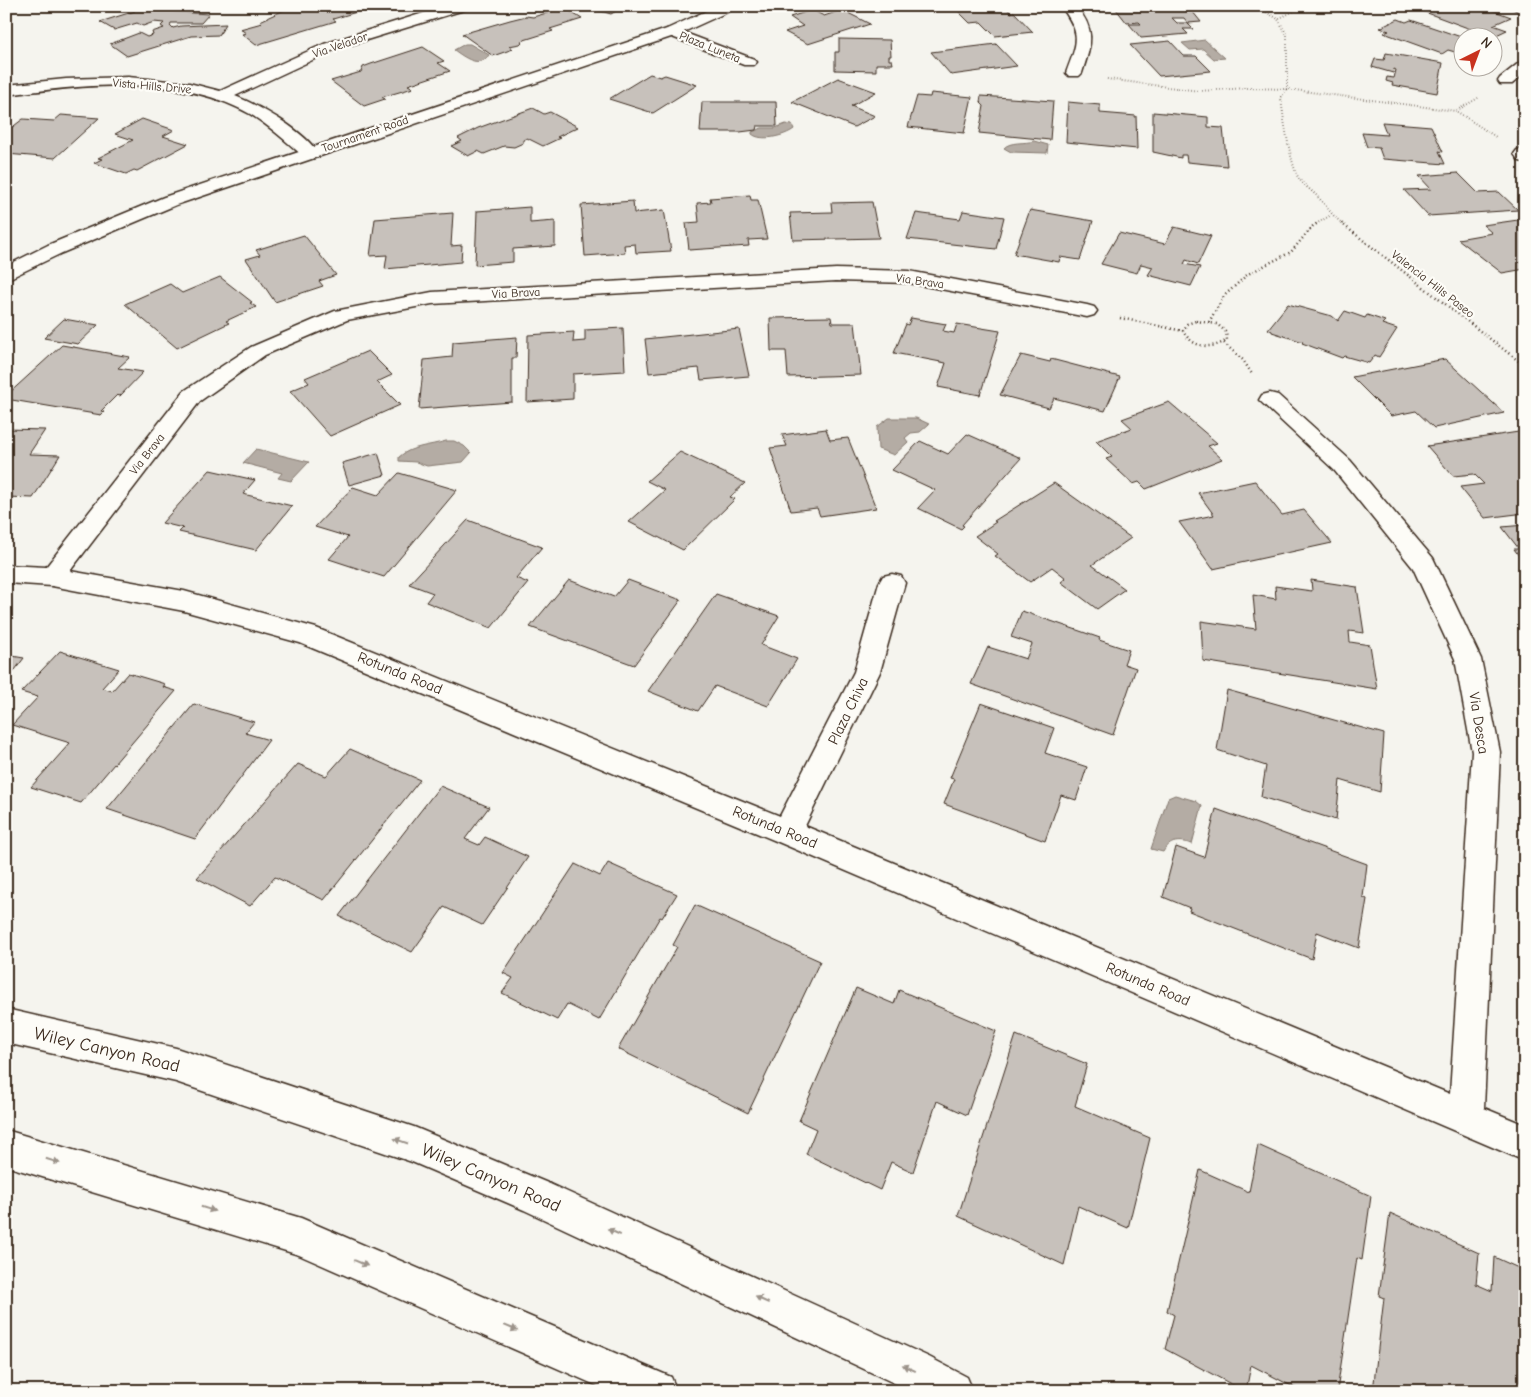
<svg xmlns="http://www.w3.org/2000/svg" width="1531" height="1397" font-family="'Comic Neue',sans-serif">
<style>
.water{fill:#b4aca4;stroke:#84786e}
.building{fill:#c7c1bb;stroke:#3b2a1e}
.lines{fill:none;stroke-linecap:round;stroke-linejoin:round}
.minor-casing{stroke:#3b2a1e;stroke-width:3}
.tertiary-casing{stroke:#3b2a1e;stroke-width:3}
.secondary-casing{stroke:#3b2a1e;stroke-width:3}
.path-far1{stroke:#3b2a1e;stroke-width:2;stroke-dasharray:0.5 2.5;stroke-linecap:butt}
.path{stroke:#3b2a1e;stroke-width:2.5;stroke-dasharray:1 3;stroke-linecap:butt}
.minor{fill:#fdfcf7;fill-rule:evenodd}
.tertiary{fill:#fdfcf7;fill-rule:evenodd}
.secondary{fill:#fdfcf7;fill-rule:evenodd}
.oneway{fill:#9c938a}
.labels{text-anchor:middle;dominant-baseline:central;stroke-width:4.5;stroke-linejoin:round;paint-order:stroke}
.far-street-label{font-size:12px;fill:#3b2a1e;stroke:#fdfcf7}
.street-label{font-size:15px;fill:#3b2a1e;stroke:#fdfcf7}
.near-street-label{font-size:18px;fill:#3b2a1e;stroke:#fdfcf7}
</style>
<rect width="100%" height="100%" fill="#f5f4ee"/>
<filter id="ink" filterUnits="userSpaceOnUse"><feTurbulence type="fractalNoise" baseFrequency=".02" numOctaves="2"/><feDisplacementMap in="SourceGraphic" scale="10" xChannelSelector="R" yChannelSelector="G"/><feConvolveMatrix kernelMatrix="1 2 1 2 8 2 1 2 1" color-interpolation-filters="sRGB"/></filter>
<g filter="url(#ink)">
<g class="water">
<polygon points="1205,40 1225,58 1214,59 1203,49 1190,50 1182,43"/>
<path d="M465,44H470L489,55C479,69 464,57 454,50Z"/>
<path d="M786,124L792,125L794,129C785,136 761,142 752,134V132L762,128H775Z"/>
<path d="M1034,141L1048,145L1047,153L1011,152L1004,148C1010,141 1025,144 1034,141Z"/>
<polygon points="889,418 916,418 929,424 920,432 911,433 905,438 908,442 894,455 878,449 877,427"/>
<path d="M446,441H454L464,446L471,453L463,462L427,466L416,462L399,461V457C411,446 430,446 446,441Z"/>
<polygon points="256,449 309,462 291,481 278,478 282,473 243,463"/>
<path d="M1175,795L1196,801L1202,806L1192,844C1179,840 1170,840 1163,852L1151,849L1168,798Z"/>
</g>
<g class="building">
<polygon points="138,6 178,6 163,11 209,14 201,23 171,23 170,25 173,28 181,26 226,24 219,35 191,36 127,56 110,44 139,33 147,37 153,35 152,32 164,28 161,26 164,23 154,22 143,26 137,23 114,30 100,22 135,11 133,10 141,8"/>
<polygon points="293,6 356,6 363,10 333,19 336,21 256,45 242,34 246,33 240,29 262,23 260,21"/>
<polygon points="589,6 624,6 611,14 587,7"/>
<polygon points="989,6 1005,6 1011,13 1014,12 1033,32 995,36 981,22 970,23 957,10"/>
<polygon points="1161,6 1188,6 1201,22 1188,23 1184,18 1172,18 1177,23 1187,23 1193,29 1183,29 1188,34 1141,38 1129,24 1141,24 1139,22 1127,23 1116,9"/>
<polygon points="1433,6 1457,6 1465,9 1472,6 1481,6 1511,17 1493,25 1507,30 1492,37 1422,11"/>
<polygon points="1507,6 1525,6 1525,14 1524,15"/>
<polygon points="564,8 582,19 550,29 553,31 521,41 522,42 520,44 509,46 513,49 493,56 462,34 510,20 526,16 533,17"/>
<polygon points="812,10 824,16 842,10 870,24 808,44 785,32 803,26 790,17"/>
<polygon points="1398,19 1406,22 1411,20 1464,38 1464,48 1455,52 1448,50 1442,54 1384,33 1389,31 1380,28"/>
<polygon points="839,39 890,40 891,56 889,56 889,60 892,60 893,64 876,64 876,71 835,70 835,52 839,52"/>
<polygon points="1170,41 1184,56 1196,56 1211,71 1159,76 1130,45"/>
<polygon points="996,44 1017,66 951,75 931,52"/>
<polygon points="423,47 444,61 438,63 450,71 408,85 413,88 382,97 385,99 364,106 331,81 361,72 363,67 371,64"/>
<polygon points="1386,53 1443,63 1437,93 1392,85 1393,83 1386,81 1387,77 1394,78 1396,70 1394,69 1393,73 1372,67 1375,59 1384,60"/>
<polygon points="650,74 660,77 665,75 697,85 653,113 609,99"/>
<polygon points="838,78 876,92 851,106 875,116 854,127 792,102"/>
<polygon points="931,93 972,97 964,133 908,127 917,96 930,97"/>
<polygon points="981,96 1053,101 1050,140 979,133 984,106 980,102"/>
<polygon points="702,102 776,102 777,126 757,126 756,130 740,132 700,132"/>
<polygon points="1068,102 1100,105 1100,113 1136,116 1137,149 1066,142"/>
<polygon points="533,108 544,114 550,112 578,127 557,137 560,138 543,146 527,138 523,140 523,143 514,147 504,146 484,154 478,151 468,156 451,146 462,141 458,138 478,128"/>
<polygon points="1153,112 1208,117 1208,127 1223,128 1227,166 1187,162 1186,155 1181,155 1181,158 1153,152"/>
<polygon points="61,115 99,118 55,158 6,154 6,132 23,119 54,121"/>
<polygon points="142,119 174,130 163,136 188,144 137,171 134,170 126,174 94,163 102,159 98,158 133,140 115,134"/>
<polygon points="1382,122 1431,126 1443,152 1439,151 1445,164 1383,159 1379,148 1367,147 1362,133 1387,135"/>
<polygon points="1458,173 1478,193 1499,192 1518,210 1428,216 1404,190 1431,189 1419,176"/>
<polygon points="750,195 751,200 758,200 767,239 748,240 749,246 689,250 686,223 699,222 697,203 711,202 710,198"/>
<polygon points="633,201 634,213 664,210 671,251 636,253 635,244 624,245 625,253 585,256 581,205"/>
<polygon points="872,202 879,238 793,240 790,213 832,212 831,203"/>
<polygon points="530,207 530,223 555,221 555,246 513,249 513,262 475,265 477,211"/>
<polygon points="1030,210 1093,221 1080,260 1060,257 1059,262 1014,254"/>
<polygon points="963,211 1004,217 996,249 907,239 916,213 960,219"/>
<polygon points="453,213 451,246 462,245 461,262 385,269 387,255 370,256 375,219"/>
<polygon points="1525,219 1525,269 1502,273 1458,239 1492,233 1483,225"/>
<polygon points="1174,227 1211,236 1198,264 1186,260 1184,264 1200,267 1191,286 1148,275 1153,267 1141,264 1137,273 1101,264 1119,233 1165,244"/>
<polygon points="304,235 336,275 319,281 323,286 275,302 246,259 260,255 256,250"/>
<polygon points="220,277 252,302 250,303 256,307 226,321 229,323 177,348 125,304 170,284 182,293"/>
<polygon points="1288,304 1332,316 1338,321 1345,311 1365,318 1367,315 1385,321 1382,324 1397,329 1379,357 1375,355 1369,363 1344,356 1342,358 1302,343 1303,342 1272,332 1272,331 1268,329"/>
<polygon points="831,317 832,323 855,323 861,375 788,377 786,351 771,351 770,318"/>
<polygon points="911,318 946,324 943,331 954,333 957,324 1000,331 980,395 938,387 946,363 894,353 906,324 908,325"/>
<polygon points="64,319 98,325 78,344 44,338"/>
<polygon points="623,328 625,371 573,374 573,399 527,402 528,335 574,332 573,342 585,341 585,330"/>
<polygon points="739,329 749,376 701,380 699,368 649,373 645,339"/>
<polygon points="517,337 516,358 512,358 512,402 419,409 424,360 452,357 453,342"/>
<polygon points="62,345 130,357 118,368 143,372 120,396 117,395 101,411 104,412 101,415 6,399 6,396"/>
<polygon points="368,351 392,375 377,382 400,405 330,436 290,391 309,383 305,378"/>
<polygon points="1021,355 1050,362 1051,359 1120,377 1105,411 1054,398 1049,408 1000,395"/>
<polygon points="1445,359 1504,413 1434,428 1416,411 1391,416 1352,377"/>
<polygon points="1169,402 1217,443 1208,446 1222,459 1146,489 1139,482 1133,484 1106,459 1112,457 1096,441 1132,428 1122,419"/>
<polygon points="6,429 45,430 29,454 60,455 33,498 6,497"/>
<polygon points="826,429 830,440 848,438 876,508 820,516 817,508 791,511 770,448 787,446 782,435"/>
<polygon points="1525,431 1525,513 1485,518 1460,487 1484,484 1474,474 1453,476 1427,446"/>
<polygon points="967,434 1021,458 962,525 964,526 961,529 918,508 935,490 892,470 920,441 948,454"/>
<polygon points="680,452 745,483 730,497 735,499 683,550 629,522 665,490 647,481"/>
<polygon points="378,453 385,475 349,485 342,463"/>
<polygon points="210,470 255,480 243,494 292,506 256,550 179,532 183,528 162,523"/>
<polygon points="399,473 457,490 384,577 329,559 348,537 315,527 353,487 378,495"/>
<polygon points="1255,481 1282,515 1304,510 1332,543 1213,569 1179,522 1214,515 1198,493"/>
<polygon points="1054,483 1131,538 1092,565 1125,589 1097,609 1061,582 1066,578 1052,567 1030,582 995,556 998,554 975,536 996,522 994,521"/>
<polygon points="468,520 542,547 516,578 528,583 491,628 426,602 433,593 409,584"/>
<polygon points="1525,525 1525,564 1514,549 1519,549 1502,527"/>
<polygon points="569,580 614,597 628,580 681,600 634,665 530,627"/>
<polygon points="1311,580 1357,587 1364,633 1349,631 1350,642 1370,645 1377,689 1203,661 1201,621 1256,629 1253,595 1276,599 1275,586 1312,591"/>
<polygon points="716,594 779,616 761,645 797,659 768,706 715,686 698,711 648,691"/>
<polygon points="1022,611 1100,638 1099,640 1129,650 1124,664 1136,668 1113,735 971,684 988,647 1026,659 1032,644 1011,637"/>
<polygon points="60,651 119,669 102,688 112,691 128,673 165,684 163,687 176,691 81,803 31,787 70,743 12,725 38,697 21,692"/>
<polygon points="6,655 24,658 6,682"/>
<polygon points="1227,690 1384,734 1380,792 1340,780 1336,820 1261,797 1266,766 1217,750"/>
<polygon points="981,703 1054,728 1045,753 1087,767 1076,800 1061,795 1045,841 944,804 954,779 950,778"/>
<polygon points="194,704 254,722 245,733 269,740 195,839 107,809"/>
<polygon points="350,749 420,780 324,900 275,877 250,906 197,878 298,764 326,776"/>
<polygon points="440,786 489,807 465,839 479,845 485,837 528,857 482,925 444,907 412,952 339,916"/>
<polygon points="1216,809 1367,864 1363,897 1367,899 1359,948 1317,932 1312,959 1189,911 1190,908 1163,897 1176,847 1204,857"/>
<polygon points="608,863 677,894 662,918 660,917 599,1020 567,1004 557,1020 502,993 513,978 503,973 575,864 600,876"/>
<polygon points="695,905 820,961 748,1113 618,1049 677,947 673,945"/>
<polygon points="856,988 894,1004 899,990 996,1031 967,1115 937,1101 913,1172 891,1162 880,1190 806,1154 816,1129 799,1121"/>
<polygon points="1016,1035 1087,1064 1075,1106 1150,1138 1128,1228 1078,1206 1064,1265 958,1216"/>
<polygon points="1258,1145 1371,1196 1362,1260 1357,1258 1337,1391 1301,1391 1251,1365 1246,1391 1244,1391 1165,1349 1174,1315 1167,1311 1200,1170 1249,1192"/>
<polygon points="1390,1213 1479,1253 1476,1284 1492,1291 1494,1257 1525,1271 1525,1391 1475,1391 1465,1386 1464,1391 1373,1391 1384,1298 1379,1296"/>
</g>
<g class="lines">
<g class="minor-casing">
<g id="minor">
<path d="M446,6H469L467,9L334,50L235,96C260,106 303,130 318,153L316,157H304C287,142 270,126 250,114C178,73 85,85 6,95V85L66,79L128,77L189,83L220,91L324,44Z"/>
<path d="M1061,6H1076C1097,31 1091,45 1082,73L1079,76H1069L1066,73C1078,41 1082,35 1061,6Z"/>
<polygon points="672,28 754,59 757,62 754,65 744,65 667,35 665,32 667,29"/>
<polygon points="1525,60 1525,73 1512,84 1500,84 1498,81 1500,78 1520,62"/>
<polygon points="1525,149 1525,162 1519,161 1514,154 1517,150"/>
<polygon points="836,269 909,271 1087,305 1094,307 1097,311 1094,315 1087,317 909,283 836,281 432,304 347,320 265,355 200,401 70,571 184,591 316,628 780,816 854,672 879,583 883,576 892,574 901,576 905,583 880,672 805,826 1450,1094 1472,752 1455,659 1413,568 1334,470 1259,400 1262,395 1270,393 1278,395 1350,460 1433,558 1481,659 1500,752 1484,1108 1525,1125 1525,1161 776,841 300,643 184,611 52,586 6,583 6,565 46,567 184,391 251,347 335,311 432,292"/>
</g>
</g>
<g class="tertiary-casing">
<polygon id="tertiary" points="717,6 736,6 734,9 677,35 176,205 62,253 6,280 6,266 48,245 164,197 667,29"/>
</g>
<g class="secondary-casing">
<g id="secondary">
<polygon points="6,1009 176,1048 414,1127 550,1184 929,1357 967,1377 973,1391 911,1391 524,1210 412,1162 176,1082 6,1043"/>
<polygon points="6,1130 301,1218 671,1377 677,1391 609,1391 299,1255 6,1166"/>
</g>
</g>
<g class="path-far1">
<polyline points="1256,6 1278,19"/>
<path d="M1304,6L1278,19L1287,35V89L1281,97C1282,112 1291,166 1298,177C1302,184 1311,190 1317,196C1327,206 1331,215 1343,224"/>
<polyline points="1107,79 1199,91 1248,88 1287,89 1456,111"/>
<polyline points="1478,98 1456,111 1496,137"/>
<polyline points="1316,224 1331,215"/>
</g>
<g class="path">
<polyline points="1341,223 1525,366"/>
<polyline points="1120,318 1183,331"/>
<path d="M1196,321L1217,324L1226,332L1227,340C1212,350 1192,348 1183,331L1187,324Z"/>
<polyline points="1209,322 1224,296 1248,274 1291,252 1313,226 1318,223"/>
<polyline points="1224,343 1243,360 1252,374"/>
</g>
<use href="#minor" class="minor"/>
<use href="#tertiary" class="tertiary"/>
<use href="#secondary" class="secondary"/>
</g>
<defs><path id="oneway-solid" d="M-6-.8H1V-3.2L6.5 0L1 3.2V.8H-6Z" transform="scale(1.25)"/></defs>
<g class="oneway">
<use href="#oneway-solid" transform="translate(401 1141) rotate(-161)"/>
<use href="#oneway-solid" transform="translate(53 1161) rotate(17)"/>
<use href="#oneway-solid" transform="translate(208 1209) rotate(17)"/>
<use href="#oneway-solid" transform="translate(614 1232) rotate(-155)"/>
<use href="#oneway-solid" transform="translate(361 1263) rotate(23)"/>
<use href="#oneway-solid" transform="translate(762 1300) rotate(-155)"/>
<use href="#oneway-solid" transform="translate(511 1328) rotate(23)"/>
<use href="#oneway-solid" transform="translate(909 1368) rotate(-155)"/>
</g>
</g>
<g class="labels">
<g class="far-street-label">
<text transform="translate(340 45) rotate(-19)">Via Velador</text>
<text transform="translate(710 47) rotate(22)">Plaza Luneta</text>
<text transform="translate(152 86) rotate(5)">Vista Hills Drive</text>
<text transform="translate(365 134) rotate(-19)">Tournament Road</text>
<text transform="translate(920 281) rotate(8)">Via Brava</text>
<text transform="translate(1433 284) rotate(38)">Valencia Hills Paseo</text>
<text transform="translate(516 293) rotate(-3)">Via Brava</text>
<text transform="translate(147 454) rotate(-52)">Via Brava</text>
</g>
<g class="street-label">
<text transform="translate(400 673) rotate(22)">Rotunda Road</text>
<text transform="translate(848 711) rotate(-64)">Plaza Chiva</text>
<text transform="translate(1479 723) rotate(81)">Via Desca</text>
<text transform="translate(775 827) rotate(22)">Rotunda Road</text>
<text transform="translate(1148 984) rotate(23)">Rotunda Road</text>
</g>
<g class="near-street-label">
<text transform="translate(107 1050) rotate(13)">Wiley Canyon Road</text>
<text transform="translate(491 1178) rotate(23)">Wiley Canyon Road</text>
</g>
</g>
<rect width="1531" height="1397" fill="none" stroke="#fdfcf7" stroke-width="25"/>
<rect x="12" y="12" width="1506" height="1372" fill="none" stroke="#3b2a1e" stroke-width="2" filter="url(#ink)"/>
<g transform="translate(1478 52) rotate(42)"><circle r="24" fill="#fdfcf7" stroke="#afa8a0"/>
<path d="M0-4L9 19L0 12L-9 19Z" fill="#c8321e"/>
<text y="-8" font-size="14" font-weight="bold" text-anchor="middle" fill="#3b2a1e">N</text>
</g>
</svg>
